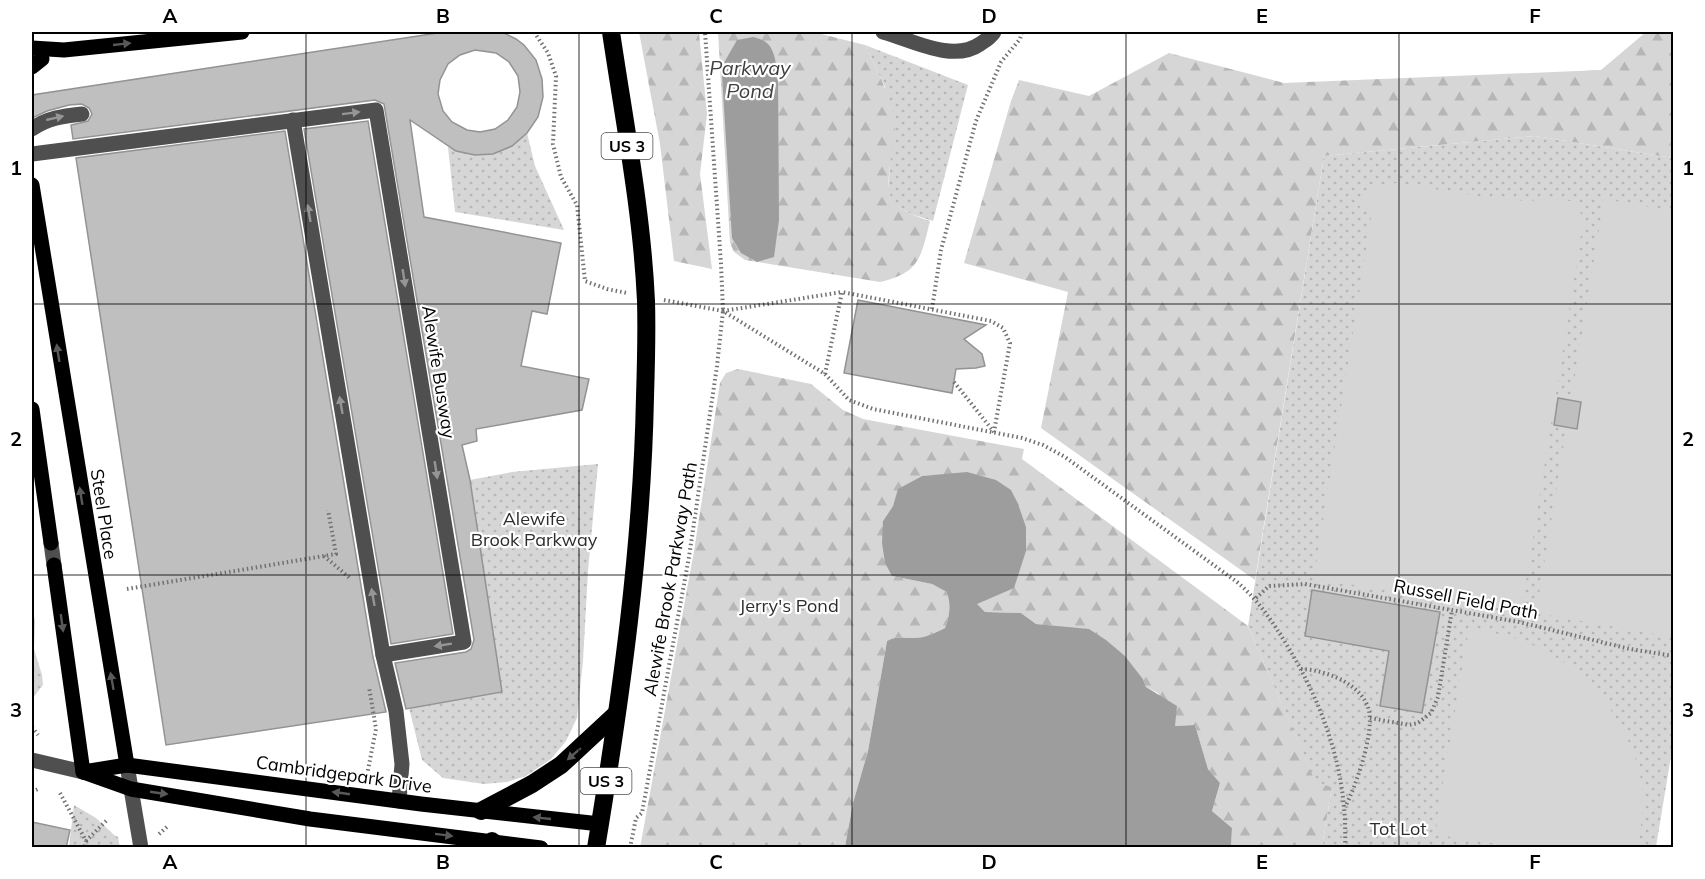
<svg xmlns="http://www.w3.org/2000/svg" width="1705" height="879" font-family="Mulish,sans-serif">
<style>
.green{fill:url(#green-dots)}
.forest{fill:url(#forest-firs)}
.pitch{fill:#d6d6d6}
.water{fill:#9d9d9d}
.building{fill:#bfbfbf;stroke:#939393;stroke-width:1.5;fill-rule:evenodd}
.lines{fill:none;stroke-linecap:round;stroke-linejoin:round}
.path{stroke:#717171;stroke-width:4;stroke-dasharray:1.5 3;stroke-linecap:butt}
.minor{stroke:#4f4f4f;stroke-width:15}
.major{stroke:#000;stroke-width:15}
.highway{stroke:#000;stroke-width:18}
.oneway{fill:#595959}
.oneway2{fill:#959595}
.grid{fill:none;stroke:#000;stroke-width:1.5;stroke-opacity:0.55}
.labels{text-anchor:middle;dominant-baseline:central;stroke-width:4.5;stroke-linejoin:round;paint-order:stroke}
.shield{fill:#fff;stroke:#4c4c4c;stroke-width:1.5}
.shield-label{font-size:16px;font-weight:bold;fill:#000}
.street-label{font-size:18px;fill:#000;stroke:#fff}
.park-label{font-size:18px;fill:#2d2d2d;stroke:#fff}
.water-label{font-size:20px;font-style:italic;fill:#3e3e3e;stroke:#fff}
.neatline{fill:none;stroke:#000;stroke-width:2}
.grid-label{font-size:20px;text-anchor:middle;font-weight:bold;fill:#000}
</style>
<defs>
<pattern id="green-dots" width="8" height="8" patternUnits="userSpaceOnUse" patternTransform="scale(1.5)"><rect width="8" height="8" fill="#d6d6d6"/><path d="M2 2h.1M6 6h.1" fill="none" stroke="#b6b6b6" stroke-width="1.8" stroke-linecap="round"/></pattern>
<pattern id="forest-firs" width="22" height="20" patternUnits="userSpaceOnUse" patternTransform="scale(1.5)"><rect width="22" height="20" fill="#d6d6d6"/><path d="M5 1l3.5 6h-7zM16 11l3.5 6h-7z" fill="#b6b6b6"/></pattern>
</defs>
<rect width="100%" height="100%" fill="#fff"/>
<g class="green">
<polygon points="865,45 968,85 933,221 911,214 895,205 888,192 890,165 885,87"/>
<path d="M527,133L535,166L564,230L455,212L448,147C476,160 505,156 527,133Z"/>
<polygon points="1535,136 1673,158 1674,738 1656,847 1322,847 1332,787 1316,784 1248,626 1324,156"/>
<polygon points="598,464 588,571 583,661 577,718 566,741 551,759 526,776 507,782 484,784 443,778 422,760 409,708 502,692 470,480 512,472"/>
<polygon points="32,601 35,622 34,649 42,675 43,685 32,699"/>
<polygon points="74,805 96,818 114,835 118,837 120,847 69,847"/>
</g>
<g class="forest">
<polygon points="639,32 699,32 707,114 700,174 712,269 674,261 660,144"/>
<path d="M718,32H816L817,33L865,45C877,70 891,96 895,124C895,130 894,137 893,142C888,190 877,204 930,221C921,257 920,273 880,282L745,260L734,252L730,243Z"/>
<polygon points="1646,32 1673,32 1673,158 1535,136 1324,156 1255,580 1041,428 1068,292 964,263 1011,101 1019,80 1089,96 1169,53 1284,83 1601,70"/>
<path d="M738,369L811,384L843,410L863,419L1024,449L1022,459L1248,626L1316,783L1332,787L1322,847H1231L1232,828L1212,811L1220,783L1208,769L1195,725L1175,726L1158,693L1146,687L1143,679L1125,656L1063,627L1036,624L1021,613L985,612L976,604L982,601L943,475L922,476L899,489L893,506L883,521L892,576L932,584L948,592C951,605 950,615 945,628C935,633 923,639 911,638C900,638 897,636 887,641L868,751L853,803L845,847L640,848L694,551L720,383L726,373Z"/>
</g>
<g class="pitch">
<path d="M1397,183L1478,196L1527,201L1554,199L1578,202L1583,223L1524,595L1517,605L1504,609L1323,580L1318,577L1315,571L1372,212L1359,209C1368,188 1375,184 1397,183Z"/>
<polygon points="1604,199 1673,211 1672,637 1536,613"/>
<path d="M1469,628C1491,632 1514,636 1535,646C1585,668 1628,721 1640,774C1645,798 1641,823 1639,847H1518L1445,836L1436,824Z"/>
</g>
<g class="water">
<path d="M753,37C774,41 774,55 778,73L779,220L774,257L757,262L741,253L732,238L722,75L725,61L737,40Z"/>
<path d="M967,472L996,480L1011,490L1018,504L1026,527V551L1014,588L977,604L985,612L1021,613L1036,624L1089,629L1106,640L1125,656L1143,679L1146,687L1177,706L1175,726L1195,725L1208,769L1220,783L1212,811L1232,828L1231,847H845L853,803L868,751L887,641C897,636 900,638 911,638C923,639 935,633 945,628C950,615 951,605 947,592L932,584L892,576L885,563L882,543L883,521L893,506L898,489L922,476Z"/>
</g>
<g class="building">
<path d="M444,32H502L516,39L524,45L536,60L542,79L543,97L538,117L527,133L512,146L493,154L475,155L456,151L410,120L424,217L561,243L547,314L532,311L521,366L589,379L582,410L476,429L477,441L462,445L470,480L502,692L406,709L395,663L466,652L471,649L474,640L384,104L375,100L73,139L71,125L88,121L92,114L89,108L82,104L69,105L47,111L32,118V95ZM475,50L496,53L509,62L518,76L520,92L517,107L508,120L495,129L480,132L467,130L452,122L443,111L438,94L440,80L448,64L460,55Z"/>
<polygon points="368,121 453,634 391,644 304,129"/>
<polygon points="285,131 373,657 386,712 166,745 76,158"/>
<polygon points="858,300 986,325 964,339 982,354 985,366 976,368 956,369 952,393 844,373"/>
<polygon points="1558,398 1581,402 1577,429 1554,425"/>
<polygon points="1312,590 1440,612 1422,713 1380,706 1389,651 1305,636"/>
<polygon points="32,822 70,830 66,848 32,848"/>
</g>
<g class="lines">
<g class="path">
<polyline points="534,32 548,53 556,76 553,144 561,177 577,205 585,281 607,289 627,293"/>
<path d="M664,300L723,311L825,374L849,400L873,409L1022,438L1043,445L1065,457L1237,582C1260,602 1272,621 1288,647C1325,708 1348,775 1345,848"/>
<polyline points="932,309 941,250 976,121 1001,62 1020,39 1022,32"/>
<polyline points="723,311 842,292"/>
<polyline points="825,374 842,292 991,321 1003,328 1010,343 994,432"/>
<polyline points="954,382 994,432"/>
<polyline points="324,556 351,579"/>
<polyline points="127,589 336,554 328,510"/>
<polyline points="1256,598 1269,586 1305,584 1519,622 1630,649 1674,656"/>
<path d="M1301,669C1326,670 1363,684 1369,711C1374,734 1356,786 1345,807"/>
<polyline points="1370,718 1409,725 1418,723 1431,713 1438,697 1452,610"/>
<polyline points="32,727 38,735"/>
<polyline points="367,775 376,729 369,687"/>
<polyline points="32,792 40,788"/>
<polyline points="60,793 86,841 84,848"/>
<polyline points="159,834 168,826"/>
<polyline points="86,841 107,820"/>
<polyline points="357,846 358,848"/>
<polyline points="630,848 636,818 642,813 689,557 717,366 723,311 721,264 705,32"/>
</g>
<g class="minor">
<path d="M883,32C912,40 953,63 980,44C986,40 990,38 994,32"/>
<polyline points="293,120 383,655 396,711 402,764 399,801"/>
<path d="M32,129C47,118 63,116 82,114"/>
<polyline points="32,154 376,110 464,642 383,655"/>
<polyline points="51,543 54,565"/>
<polyline points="32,760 83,772"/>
<polyline points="127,765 141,848"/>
</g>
<g class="major">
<polyline points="32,48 64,50 242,32"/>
<polyline points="32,67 42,59"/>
<polyline points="32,185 127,765"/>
<polyline points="32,409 51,543"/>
<polyline points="54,565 83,772"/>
<polyline points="83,772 127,765 421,804 600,824"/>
<polyline points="86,773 131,789 310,819 541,848"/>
</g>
<g class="highway">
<polyline points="481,811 532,784 561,765 616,714"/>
<polyline points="492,841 499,848"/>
<path d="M596,848C621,698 642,548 645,397C646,365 647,333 646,301C642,212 624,120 611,32"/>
</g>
</g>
<defs><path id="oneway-solid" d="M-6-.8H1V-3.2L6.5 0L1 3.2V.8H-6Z" transform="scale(1.5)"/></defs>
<g class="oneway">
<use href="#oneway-solid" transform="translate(122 44) rotate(-6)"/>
<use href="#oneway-solid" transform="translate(58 353) rotate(-99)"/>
<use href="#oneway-solid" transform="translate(81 496) rotate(-99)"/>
<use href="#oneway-solid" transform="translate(62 623) rotate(82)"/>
<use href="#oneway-solid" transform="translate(112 681) rotate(-100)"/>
<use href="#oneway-solid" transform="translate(574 754) rotate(139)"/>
<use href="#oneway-solid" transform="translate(159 793) rotate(8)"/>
<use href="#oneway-solid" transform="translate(341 793) rotate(-172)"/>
<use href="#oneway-solid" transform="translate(542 818) rotate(-174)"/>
<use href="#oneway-solid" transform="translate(444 835) rotate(7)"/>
</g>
<g class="oneway2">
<use href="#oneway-solid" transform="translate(351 113) rotate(-7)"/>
<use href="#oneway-solid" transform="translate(55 118) rotate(-13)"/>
<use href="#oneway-solid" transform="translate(309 213) rotate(-100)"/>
<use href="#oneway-solid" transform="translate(404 278) rotate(81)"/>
<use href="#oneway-solid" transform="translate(341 405) rotate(-100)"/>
<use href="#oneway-solid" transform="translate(436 470) rotate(81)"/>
<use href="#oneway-solid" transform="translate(373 597) rotate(-100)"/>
<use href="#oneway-solid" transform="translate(443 645) rotate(171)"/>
</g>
<path class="grid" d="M306,32V848M579,32V848M852,32V848M1126,32V848M1399,32V848M32,304H1674M32,575H1674"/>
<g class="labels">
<g class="shield">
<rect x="601.5" y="133" width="51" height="26" rx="4.5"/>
<rect x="580.5" y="768" width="51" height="26" rx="4.5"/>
</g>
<g class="shield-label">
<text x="627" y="146">US 3</text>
<text x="606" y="781">US 3</text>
</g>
<g class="street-label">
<text transform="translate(439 372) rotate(81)">Alewife Busway</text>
<text transform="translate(104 514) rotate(81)">Steel Place</text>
<text transform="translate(670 579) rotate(-80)">Alewife Brook Parkway Path</text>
<text transform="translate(1466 599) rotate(11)">Russell Field Path</text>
<text transform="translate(344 774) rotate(8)">Cambridgepark Drive</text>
</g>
<g class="park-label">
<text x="534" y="518">Alewife<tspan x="534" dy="21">Brook Parkway</tspan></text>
<text x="789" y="605">Jerry's Pond</text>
<text x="1398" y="828">Tot Lot</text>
</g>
<g class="water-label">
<text x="750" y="67">Parkway<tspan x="750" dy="23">Pond</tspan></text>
</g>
</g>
<rect width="1705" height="879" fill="none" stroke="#ffffff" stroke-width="66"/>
<rect x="33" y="33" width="1639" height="813" class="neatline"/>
<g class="grid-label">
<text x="170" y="23">A</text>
<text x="443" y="23">B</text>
<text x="716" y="23">C</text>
<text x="989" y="23">D</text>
<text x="1262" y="23">E</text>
<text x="1535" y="23">F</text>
<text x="16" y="175">1</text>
<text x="1688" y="175">1</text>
<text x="16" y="446">2</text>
<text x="1688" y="446">2</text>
<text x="16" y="717">3</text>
<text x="1688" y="717">3</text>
<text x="170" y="869">A</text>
<text x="443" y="869">B</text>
<text x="716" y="869">C</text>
<text x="989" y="869">D</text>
<text x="1262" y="869">E</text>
<text x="1535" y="869">F</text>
</g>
</svg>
